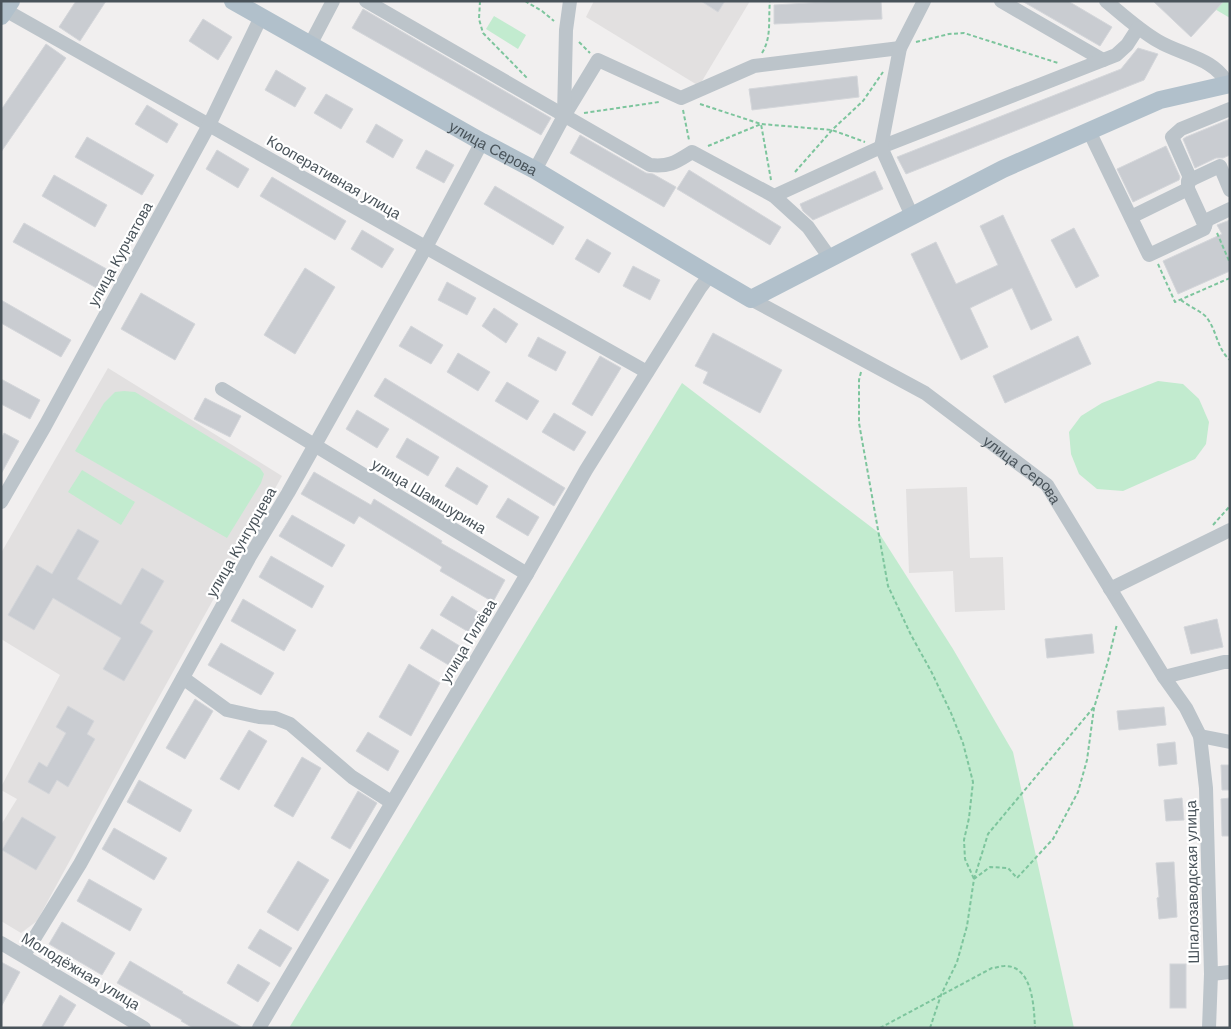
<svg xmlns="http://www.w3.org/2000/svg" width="1231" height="1029" font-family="Arial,sans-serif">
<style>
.education{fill:#e2e0e0}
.green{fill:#c2ebcf}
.building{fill:#c9ccd1;stroke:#d4d6da}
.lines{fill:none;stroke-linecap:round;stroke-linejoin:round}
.path{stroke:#7dc59d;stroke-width:2;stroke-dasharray:4 2.5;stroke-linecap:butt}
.minor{stroke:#bcc4ca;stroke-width:14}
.major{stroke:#b1c0cb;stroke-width:18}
.labels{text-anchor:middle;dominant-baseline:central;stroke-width:4.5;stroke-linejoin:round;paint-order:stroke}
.street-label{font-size:15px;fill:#49535a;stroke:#fff}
</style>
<rect width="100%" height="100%" fill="#f1efef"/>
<g class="education">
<polygon points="594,1 750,1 699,86 586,17"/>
<polygon points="108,368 282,476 144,724 37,921 21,933 1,921 1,825 17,799 1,790 1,787 60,675 1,639 1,553"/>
<polygon points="967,487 970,558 1003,557 1005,610 955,612 953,571 909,573 906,489"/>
</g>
<g class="green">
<polygon points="1201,1 1230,1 1230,18"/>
<polygon points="494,16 526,35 518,49 486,29"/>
<polygon points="1158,381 1183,384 1199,399 1209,422 1206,444 1195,459 1123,491 1097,489 1079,474 1071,454 1069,432 1081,416 1102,403"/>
<polygon points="682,383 879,533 953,649 1013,752 1074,1028 289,1028"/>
<polygon points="124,391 135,392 260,468 264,474 261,483 227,538 75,451 104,403 115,392"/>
<polygon points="82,470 135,502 121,525 68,492"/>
</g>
<g class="building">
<polygon points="76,1 106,1 80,41 59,27"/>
<polygon points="701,1 725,1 718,12"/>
<polygon points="842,1 881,1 882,19 774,24 774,5"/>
<polygon points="1022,1 1068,1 1112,27 1100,46"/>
<polygon points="1153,1 1224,1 1191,37"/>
<polygon points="363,9 551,118 541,135 352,28"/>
<polygon points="203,19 232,37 218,60 189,41"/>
<polygon points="46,44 66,58 1,152 1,110"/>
<polygon points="1138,48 1158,54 1144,80 906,174 897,157 1121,69"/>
<polygon points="276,70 306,88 295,107 265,90"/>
<polygon points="857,76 859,97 752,110 749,89"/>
<polygon points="326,94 353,109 341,129 314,113"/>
<polygon points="147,105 178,124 167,143 135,124"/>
<polygon points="1230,119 1230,155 1223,158 1216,158 1195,168 1183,139 1186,137"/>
<polygon points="376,124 403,140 393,158 366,142"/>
<polygon points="580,135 646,173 653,174 676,187 664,207 570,153"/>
<polygon points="87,137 154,175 142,195 75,157"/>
<polygon points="1166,146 1180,177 1179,180 1133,202 1117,169"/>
<polygon points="217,150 249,169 238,188 206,169"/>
<polygon points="426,150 454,165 444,183 416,168"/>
<polygon points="689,170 781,227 770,245 677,189"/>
<polygon points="875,171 883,189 813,220 803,211 800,204"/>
<polygon points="54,175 107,205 95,227 42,196"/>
<polygon points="272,177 346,221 335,240 260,196"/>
<polygon points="495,186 564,227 553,245 484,204"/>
<polygon points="1003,215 1052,320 1031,330 1012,288 970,308 988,347 961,360 911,254 936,242 956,284 998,265 980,226"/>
<polygon points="1230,220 1230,271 1178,294 1163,261 1222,234 1217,225"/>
<polygon points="24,223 112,272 102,291 13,242"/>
<polygon points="1074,228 1099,276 1076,288 1051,240"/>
<polygon points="362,230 394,249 382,268 351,249"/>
<polygon points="587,239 611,253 599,273 575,259"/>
<polygon points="633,266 660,280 650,300 623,286"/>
<polygon points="305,268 335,287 295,354 264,335"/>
<polygon points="447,282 476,298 467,315 438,300"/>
<polygon points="141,293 195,324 175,360 121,329"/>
<polygon points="1,300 71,340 61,357 1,323"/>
<polygon points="494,308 518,324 506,343 482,326"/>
<polygon points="411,326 443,345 431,364 399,346"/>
<polygon points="713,333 782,370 760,413 703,383 708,372 695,366"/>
<polygon points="1078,336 1091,364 1005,403 993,376"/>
<polygon points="538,337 566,352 556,371 528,356"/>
<polygon points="458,353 490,372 478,391 447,372"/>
<polygon points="600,356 621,368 592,416 572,404"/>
<polygon points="385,378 565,488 554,506 374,396"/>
<polygon points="1,379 40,400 30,419 1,404"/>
<polygon points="507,382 539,401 527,420 495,401"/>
<polygon points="205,398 241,416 230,437 194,419"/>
<polygon points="357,410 389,429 377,448 346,429"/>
<polygon points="554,413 586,432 574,451 542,432"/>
<polygon points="4,433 19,441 1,474 1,439"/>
<polygon points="407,438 439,457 428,476 396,457"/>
<polygon points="457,467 488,486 477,505 445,486"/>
<polygon points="314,472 371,505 374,499 442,541 441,543 505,580 493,602 440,571 442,567 359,516 354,524 301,494"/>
<polygon points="508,498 539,517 528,536 496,517"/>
<polygon points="292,515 345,545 332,567 279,536"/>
<polygon points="78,529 99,541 77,579 121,605 142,568 164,581 140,623 153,631 124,681 103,669 121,638 53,598 34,630 8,615 37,565 52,574"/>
<polygon points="271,556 324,586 312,608 259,577"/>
<polygon points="452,596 483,615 472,634 440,615"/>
<polygon points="243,599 296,630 284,651 231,621"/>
<polygon points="1217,619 1223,647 1191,654 1184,627"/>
<polygon points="432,629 463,648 452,667 420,648"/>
<polygon points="1092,634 1094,653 1047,658 1045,639"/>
<polygon points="221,643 274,673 261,695 208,665"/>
<polygon points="409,664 440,683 411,736 379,717"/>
<polygon points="195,699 213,711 185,759 166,748"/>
<polygon points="68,706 94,721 87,734 95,739 68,787 57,780 49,794 28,782 39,762 47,767 66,733 56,727"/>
<polygon points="1164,707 1166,725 1119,730 1117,711"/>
<polygon points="249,730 267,741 239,790 220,779"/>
<polygon points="368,732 399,751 388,771 356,751"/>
<polygon points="1175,742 1177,764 1159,766 1157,744"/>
<polygon points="302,757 321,768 293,817 274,806"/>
<polygon points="1221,765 1230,765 1230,790 1222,790"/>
<polygon points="139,780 192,810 180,832 127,802"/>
<polygon points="358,791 377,803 350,849 331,838"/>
<polygon points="1182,798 1184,820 1166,821 1164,800"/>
<polygon points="1230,798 1230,836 1222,836 1221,799"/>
<polygon points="22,817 56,837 36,870 2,850"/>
<polygon points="114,828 167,858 154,880 102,849"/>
<polygon points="298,861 329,880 298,931 267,912"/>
<polygon points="1174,862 1177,917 1159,919 1157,898 1159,897 1156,863"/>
<polygon points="89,879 142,909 130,931 77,901"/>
<polygon points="62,922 115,953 102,975 49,944"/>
<polygon points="260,929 292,948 280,967 248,948"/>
<polygon points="130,961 183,992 182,993 243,1028 193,1028 181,1021 182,1020 117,983"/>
<polygon points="1,962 20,972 1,1007"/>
<polygon points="238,964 270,983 258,1002 227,983"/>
<rect x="1170" y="964" width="16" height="44"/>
<polygon points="60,995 76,1005 62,1028 41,1028"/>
</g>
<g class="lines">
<g class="path">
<polyline points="480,1 479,19 483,33 528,79"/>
<polyline points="525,1 542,11 554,21"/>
<polyline points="579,42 590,53"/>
<polyline points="916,42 949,34 964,33 1058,63"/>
<path d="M762,53C772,37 768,19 770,1"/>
<polyline points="700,104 761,124 832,130 865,142"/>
<polyline points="683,110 689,140"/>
<polyline points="584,113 659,102"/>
<polyline points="708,146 761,124 771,180"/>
<polyline points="795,172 832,130 863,101 883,72"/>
<polyline points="1217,233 1230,263"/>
<polyline points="1158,264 1175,302 1230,278"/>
<path d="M1181,300C1188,306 1203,312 1207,318C1217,331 1217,349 1230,360"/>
<polyline points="861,372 859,380 859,423 888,586 911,635 932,673 951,713 963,743 973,782 969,818 964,840 965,859 974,879"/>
<polyline points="1213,525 1230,506"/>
<polyline points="974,879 988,834 1094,707"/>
<path d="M880,1028L992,968C996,968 1000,966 1004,966C1033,965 1034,1008 1035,1028"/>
<polyline points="930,1028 941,995 957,962 967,926 974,879 990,867 1008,868 1017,878 1053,839 1078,792 1087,760 1094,708 1108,661 1117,624"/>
</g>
<g class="minor">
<path d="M366,1L650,165C670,167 676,162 692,152L774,196L808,227L830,258"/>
<polyline points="1001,1 1103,60"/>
<path d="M1106,1C1123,15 1139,30 1158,41C1181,55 1216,58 1228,85"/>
<polyline points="5,10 647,372"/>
<polyline points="310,45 333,1"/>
<polyline points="564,116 598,60 681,98 754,66 900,48"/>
<polyline points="1089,131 1149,255 1204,229 1207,220 1230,209"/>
<polyline points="535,170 564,116 566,30 570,1"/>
<polyline points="1191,180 1172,137 1181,129 1230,109"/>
<polyline points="1188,189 1205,226"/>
<polyline points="774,196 881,147 1116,55 1127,45 1138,28"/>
<polyline points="912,216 881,147 900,48 924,1"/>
<polyline points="1131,217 1188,189 1188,181 1220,166 1230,190"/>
<path id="s1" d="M751,299L925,393L1047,485L1164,677L1186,708L1200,736L1206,788L1211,974L1209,1028"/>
<polyline points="222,389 527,574"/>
<polyline points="1,502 45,426 209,125 261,17"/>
<polyline points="1110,589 1230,530"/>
<polyline points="1164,677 1224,662 1230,662"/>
<polyline points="183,678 227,710 259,717 275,718 290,724 352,777 391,802"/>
<polyline points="1200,736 1230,742"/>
<polyline points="1,943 144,1028"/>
<polyline points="24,955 80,864 249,558 288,493 426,247 482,142"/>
<polyline points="1211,974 1230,972"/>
<polyline points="259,1028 527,574 586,470 700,288 710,275"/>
</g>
<g class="major">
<path id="s2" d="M233,1L482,142L535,170L710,275L751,299L1003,169L1160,100L1230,84"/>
<polyline points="1,16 11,1"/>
</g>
</g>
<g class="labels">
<g class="street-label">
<text stroke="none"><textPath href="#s2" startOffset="299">улица Серова</textPath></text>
<text transform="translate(334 177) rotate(30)">Кооперативная улица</text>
<text transform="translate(120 254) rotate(-61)">улица Курчатова</text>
<text stroke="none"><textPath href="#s1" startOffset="322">улица Серова</textPath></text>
<text transform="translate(429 496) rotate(31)">улица Шамшурина</text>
<text transform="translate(241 542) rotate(-60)">улица Кунгурцева</text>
<text transform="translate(468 641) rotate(-59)">улица Гилёва</text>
<text transform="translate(1192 882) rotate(-91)">Шпалозаводская улица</text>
<text transform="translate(81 971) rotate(31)">Молодёжная улица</text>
</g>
</g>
<rect width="1231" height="1029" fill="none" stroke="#49535a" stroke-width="5"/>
</svg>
